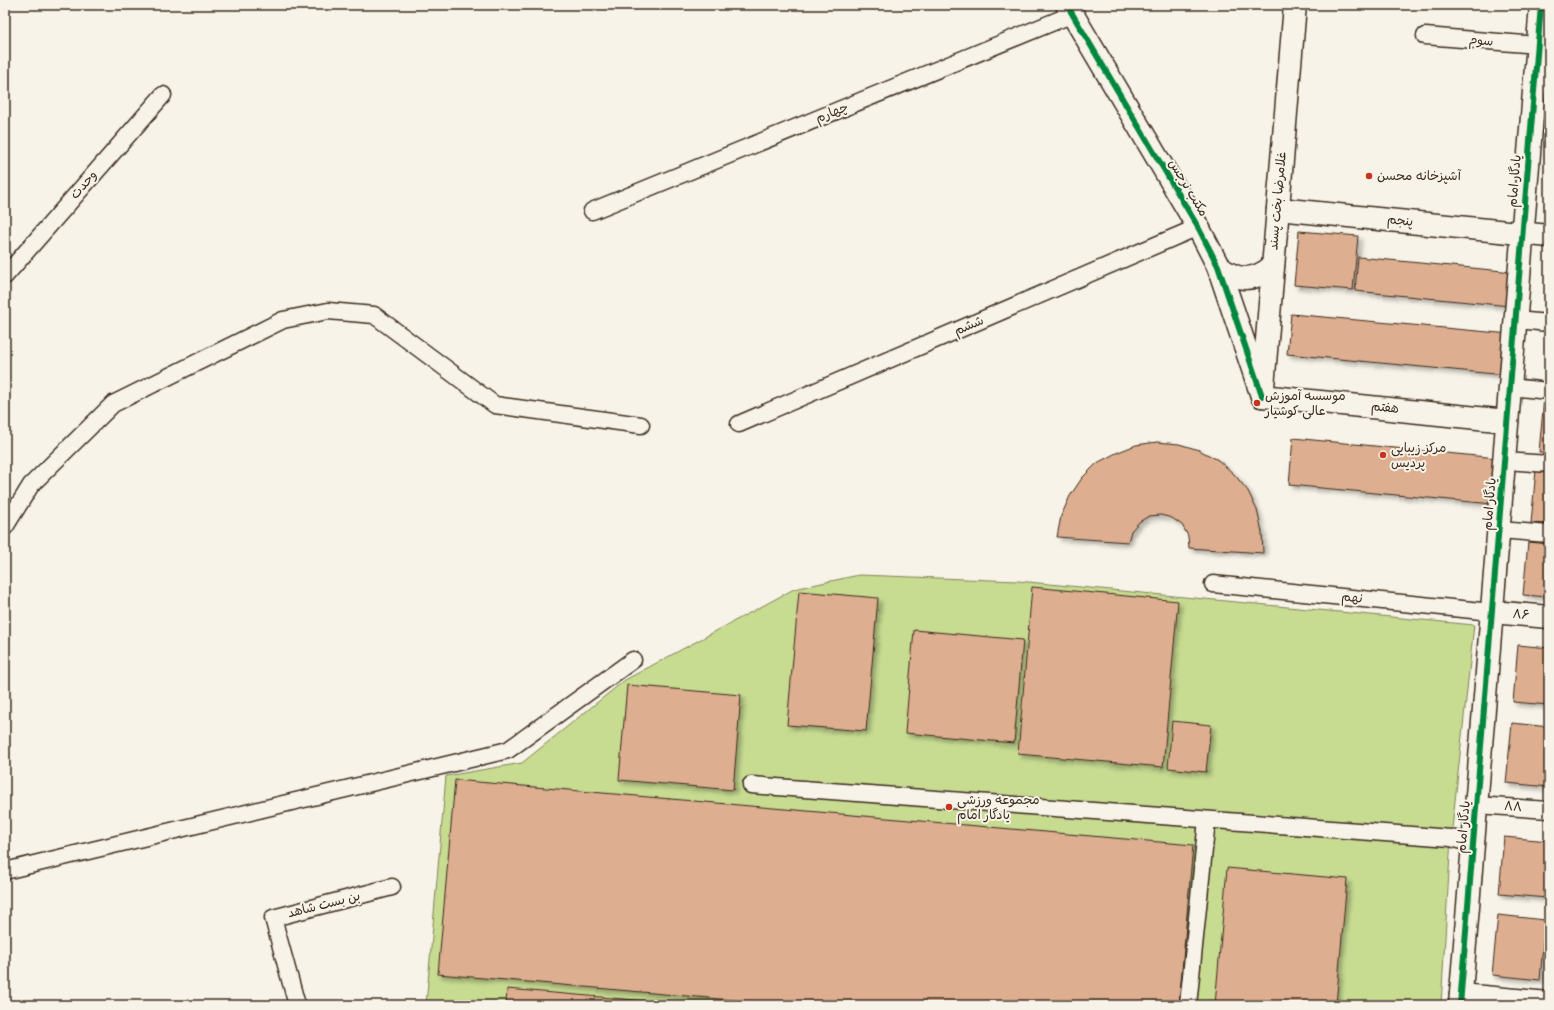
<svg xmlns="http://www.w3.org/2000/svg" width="1554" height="1010" font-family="'Indie Flower','Playpen Sans Arabic',sans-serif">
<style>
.green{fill:#c7db91;stroke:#818258}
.building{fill:#ddae8f;stroke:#3b2a1e;filter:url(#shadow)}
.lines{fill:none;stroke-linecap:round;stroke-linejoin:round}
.service-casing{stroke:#3b2a1e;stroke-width:19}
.minor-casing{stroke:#3b2a1e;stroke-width:25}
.service{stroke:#f7f3e8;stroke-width:16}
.minor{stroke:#f7f3e8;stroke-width:22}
.cycleway-casing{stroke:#f7f3e8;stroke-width:8}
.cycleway{stroke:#00873e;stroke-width:6}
.poi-dot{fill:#c8321e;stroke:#f7f3e8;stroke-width:1.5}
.labels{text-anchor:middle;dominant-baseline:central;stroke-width:4;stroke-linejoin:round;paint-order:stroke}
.street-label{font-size:13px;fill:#3b2a1e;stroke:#f7f3e8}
.poi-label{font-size:13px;fill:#3b2a1e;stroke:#f7f3e8;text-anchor:start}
</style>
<defs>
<filter id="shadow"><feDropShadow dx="3.5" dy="3.5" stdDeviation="2" flood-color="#0004"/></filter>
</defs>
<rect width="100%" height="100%" fill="#f7f3e8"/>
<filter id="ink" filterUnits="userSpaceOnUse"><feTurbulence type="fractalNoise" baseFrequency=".025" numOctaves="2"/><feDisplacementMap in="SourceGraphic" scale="8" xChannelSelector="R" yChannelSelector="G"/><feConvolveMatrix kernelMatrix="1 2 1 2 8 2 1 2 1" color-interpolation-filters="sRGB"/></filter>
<g filter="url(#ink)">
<polygon class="green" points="859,575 1018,581 1474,625 1451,838 1441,1005 426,1005 446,776 522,763 625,680 794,589"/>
<g class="building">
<polygon points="1299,231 1358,236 1353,290 1294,285"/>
<polygon points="1358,257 1513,272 1510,306 1355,291"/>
<polygon points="1291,314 1510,334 1505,375 1287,354"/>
<polygon points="1549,339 1549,379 1545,379"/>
<polygon points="1544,399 1549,400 1549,453 1539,452"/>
<polygon points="1293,438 1497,458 1493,504 1289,485"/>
<polygon points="1157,442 1179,444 1199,450 1218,460 1234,474 1248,491 1257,510 1262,532 1263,553 1189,548 1188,536 1182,525 1172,518 1161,515 1149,516 1139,522 1131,531 1128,542 1057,537 1061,516 1070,496 1082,478 1097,463 1116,453 1136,445"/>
<polygon points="1536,470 1549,471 1549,524 1531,523"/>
<polygon points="1528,542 1549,544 1549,597 1523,595"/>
<polygon points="1032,587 1178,601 1163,767 1018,754"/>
<polygon points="799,591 878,598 866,731 787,725"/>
<polygon points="914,630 1023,640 1014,743 905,733"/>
<polygon points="1518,645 1549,648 1549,705 1513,702"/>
<polygon points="627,685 741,695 733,790 619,780"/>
<polygon points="1172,721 1211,725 1206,772 1168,768"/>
<polygon points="1512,723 1549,727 1549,787 1506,783"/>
<polygon points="455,780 1193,845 1179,1005 788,1005 438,974"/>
<polygon points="1504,837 1549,841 1549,875 1547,898 1499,894"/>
<polygon points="1227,868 1347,879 1336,1005 1215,1005"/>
<polygon points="1498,915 1545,920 1540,980 1492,975"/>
<polygon points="507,989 694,1005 506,1005"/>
</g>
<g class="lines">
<g class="service-casing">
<g id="service">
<polyline points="1425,36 1549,46"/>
<polyline points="592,211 1073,14"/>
<polyline points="5,276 163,95"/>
<polyline points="1516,320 1549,323"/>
<polyline points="1510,387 1549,391"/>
<polyline points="739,424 1198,227"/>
<polyline points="1504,461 1549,464"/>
<polyline points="5,527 31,485 113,404 283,320 328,311 374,315 495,405 641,425"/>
<polyline points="1499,530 1549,534"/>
<polyline points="1213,584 1492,612"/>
<polyline points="751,785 1451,838 1473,844"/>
<polyline points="1477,805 1549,810"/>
<polyline points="5,871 508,750 633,660"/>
<polyline points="297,1005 273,918 392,887"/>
<polyline points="1188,1005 1207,820"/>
</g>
</g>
<g class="minor-casing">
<g id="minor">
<polyline points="1067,5 1198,227 1218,266 1262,396"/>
<polyline points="1278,209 1549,236"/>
<path d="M1218,266C1237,282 1254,282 1273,266"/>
<polyline points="1263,387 1295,5"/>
<polyline points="1262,396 1507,421"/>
<polyline points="1492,612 1549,617"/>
<polyline points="1461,995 1549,1003"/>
<polyline points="1460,1005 1541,5"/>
</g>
</g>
<use href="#service" class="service"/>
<use href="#minor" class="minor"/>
<g class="cycleway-casing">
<g id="cycleway">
<polyline points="1067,5 1198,227 1218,266 1262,396"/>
<polyline points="1460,1005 1541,5"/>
</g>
</g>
<use href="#cycleway" class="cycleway"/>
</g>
</g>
<g class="poi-dot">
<circle cx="1369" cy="176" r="4"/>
<circle cx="1257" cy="403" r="4"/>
<circle cx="1383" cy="455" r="4"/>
<circle cx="949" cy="807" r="4"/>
</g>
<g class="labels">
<g class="street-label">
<text transform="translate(1481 41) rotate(5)">سوم</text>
<text transform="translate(832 113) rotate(-22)">چهارم</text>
<text transform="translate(1515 181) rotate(-85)">یادگار امام</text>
<text transform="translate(84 185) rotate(-49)">وحدت</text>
<text transform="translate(1188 188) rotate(59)">مکتب نرجس</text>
<text transform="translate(1278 201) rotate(-85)">غلامرضا بخت پسند</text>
<text transform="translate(1400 221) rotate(6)">پنجم</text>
<text transform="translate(969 326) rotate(-23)">ششم</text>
<text transform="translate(1385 408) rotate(6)">هفتم</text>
<text transform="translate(1490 504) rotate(-85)">یادگار امام</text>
<text transform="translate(1352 598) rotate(6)">نهم</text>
<text transform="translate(1521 615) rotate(5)">۸۶</text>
<text transform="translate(1513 807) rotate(4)">۸۸</text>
<text transform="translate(1464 827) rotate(-85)">یادگار امام</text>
<text transform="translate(324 905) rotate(-14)">بن بست شاهد</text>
</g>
<g class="poi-label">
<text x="1377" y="176">آشپزخانه محسن</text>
<text x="1265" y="396">موسسه آموزش<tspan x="1265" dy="15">عالی کوشیار</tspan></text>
<text x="1391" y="448">مرکز زیبایی<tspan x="1391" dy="15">پردیس</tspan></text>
<text x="957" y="800">مجموعه ورزشی<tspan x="957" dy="15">یادگار امام</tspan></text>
</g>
</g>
<rect width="1554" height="1010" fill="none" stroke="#f7f3e8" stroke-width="20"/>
<rect x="10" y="10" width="1534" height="990" fill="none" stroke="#3b2a1e" stroke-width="1.5" filter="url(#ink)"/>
</svg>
